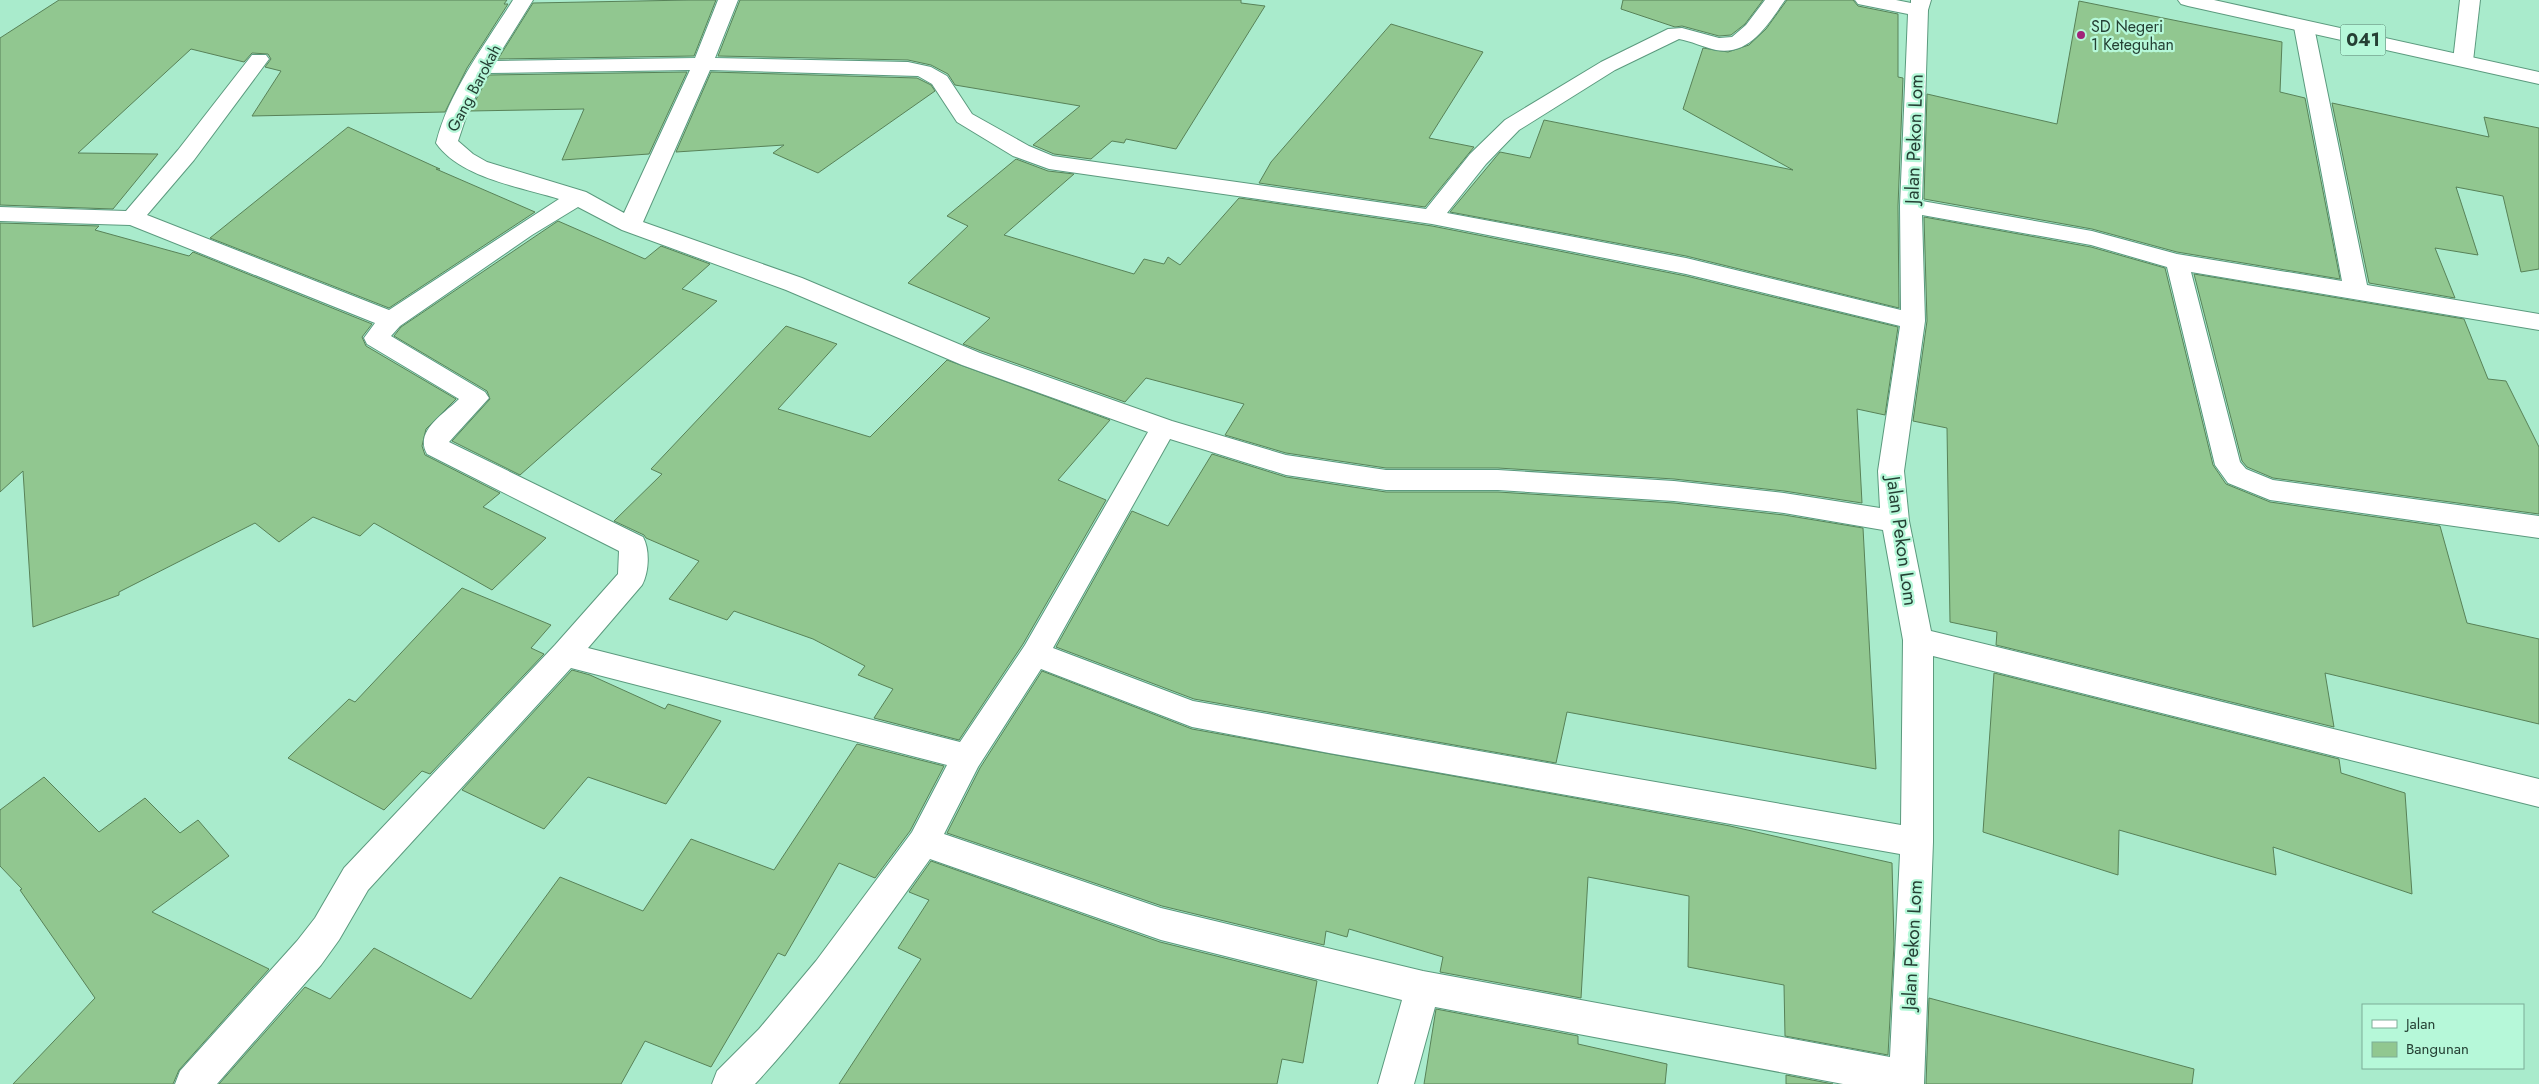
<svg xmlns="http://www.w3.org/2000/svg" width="2539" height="1084" font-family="Jost,sans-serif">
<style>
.building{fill:#91c790;stroke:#588258}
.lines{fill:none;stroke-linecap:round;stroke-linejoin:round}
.minor-casing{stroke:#5b9a7e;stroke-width:2}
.major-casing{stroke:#5b9a7e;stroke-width:2}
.minor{fill:#fff;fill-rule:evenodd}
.major{fill:#fff;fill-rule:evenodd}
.poi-dot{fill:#a12579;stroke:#b6f8d9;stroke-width:2}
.labels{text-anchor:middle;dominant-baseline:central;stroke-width:4.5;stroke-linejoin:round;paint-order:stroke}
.far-poi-label{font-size:16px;fill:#254034;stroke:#b6f8d9;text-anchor:start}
.far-street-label{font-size:16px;fill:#254034;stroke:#b6f8d9}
.shield{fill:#b6f8d9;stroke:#507766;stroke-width:1}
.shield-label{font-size:18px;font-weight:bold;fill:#254034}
.street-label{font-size:19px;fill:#254034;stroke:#b6f8d9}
</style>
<rect width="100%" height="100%" fill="#a9ebcc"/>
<g class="building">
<polygon points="59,0 507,0 504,4 508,4 467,68 445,112 252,116 281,71 265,67 271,59 268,54 252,53 244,62 191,49 78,153 158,154 113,209 0,205 0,38"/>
<polygon points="690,0 716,0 694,56 498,59 533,3"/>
<polygon points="740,0 1241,0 1241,3 1265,6 1176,149 1126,139 1124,143 1112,141 1091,159 1054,154 1033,145 1080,106 955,85 948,74 931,65 908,60 718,56"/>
<polygon points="1623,0 1763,0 1745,24 1731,35 1719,36 1682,26 1675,27 1621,9"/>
<polygon points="1787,0 1853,0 1858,6 1898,14 1898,77 1903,78 1898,206 1899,308 1686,256 1450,212 1500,152 1530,158 1544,120 1793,170 1683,109 1703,48 1728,52 1749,45 1766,29"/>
<polygon points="2079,1 2282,42 2280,92 2305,98 2340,279 2177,252 2092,229 1924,199 1927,94 2057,124"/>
<polygon points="1391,24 1483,52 1429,138 1474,147 1425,207 1259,183 1271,162"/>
<polygon points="687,72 649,154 562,160 584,109 470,111 489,75"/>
<polygon points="711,72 917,78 931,85 935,91 818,173 773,153 784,145 676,152"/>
<polygon points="2332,103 2489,137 2484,117 2539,128 2539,269 2521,272 2503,196 2456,187 2478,255 2435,248 2455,298 2369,283"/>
<polygon points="348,127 440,169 436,169 535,212 389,308 210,238"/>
<polygon points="1016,159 1048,171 1074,174 1004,235 1134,274 1144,259 1164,264 1168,257 1180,265 1239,198 1432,226 1686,276 1898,327 1885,415 1857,409 1862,503 1784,491 1674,479 1498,468 1386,468 1286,453 1225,435 1244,404 1146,378 1125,402 981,351 963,344 990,318 908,283 968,226 947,216"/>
<polygon points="1924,217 2091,247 2165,268 2213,465 2226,484 2270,502 2440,526 2467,623 2539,639 2539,724 2325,673 2334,727 1996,645 1997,632 1950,622 1947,428 1913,421 1927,321"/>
<polygon points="558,221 645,259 661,246 710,264 682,289 717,301 520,475 452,441 490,399 487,391 394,336 401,327"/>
<polygon points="0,223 99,226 95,230 189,256 193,252 372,324 362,337 366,346 456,399 426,429 422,446 425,455 500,493 483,507 546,538 492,590 374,523 360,536 313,517 279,542 255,523 119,592 119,595 33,627 23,471 0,492"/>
<polygon points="2194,274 2464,319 2488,379 2506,381 2539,447 2539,514 2273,478 2247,467 2242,461"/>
<polygon points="786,326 837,344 778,409 870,437 947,360 1110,420 1058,480 1106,500 1023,644 959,740 874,718 893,689 858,675 865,666 813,639 734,611 727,620 669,599 699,561 646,538 644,535 614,521 662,474 651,469"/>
<polygon points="1212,454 1286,477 1386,492 1498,492 1674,503 1784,515 1863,528 1876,769 1567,712 1556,763 1194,699 1056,647 1132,511 1168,526"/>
<polygon points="462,588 551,625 531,648 544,654 430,774 422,771 384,810 288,758 349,699 355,702"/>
<polygon points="572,670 590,675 665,709 668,704 721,721 666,804 588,777 544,829 462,790"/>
<polygon points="1042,671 1192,729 1730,826 1892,863 1894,944 1888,1055 1785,1036 1784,985 1688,967 1689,896 1588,877 1581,998 1440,972 1443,957 1349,929 1347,937 1326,931 1324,945 1162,906 947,833 980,768"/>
<polygon points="1994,673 2339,759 2341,773 2405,793 2412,894 2273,847 2276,875 2119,830 2118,875 1983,832"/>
<polygon points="857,744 944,766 910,831 875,878 839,863 785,956 778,953 711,1067 645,1041 621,1084 219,1084 305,987 330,999 374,948 471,999 560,877 643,911 691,839 774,870"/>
<polygon points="44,777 99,832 145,798 180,833 198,820 229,856 152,912 269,969 179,1070 173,1084 13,1084 95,998 20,890 22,889 0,866 0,810"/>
<polygon points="931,861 1160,942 1317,981 1303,1063 1282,1059 1277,1084 839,1084 921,959 898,948 929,900 909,892"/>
<polygon points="1929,998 2194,1069 2192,1084 1926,1084"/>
<polygon points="1436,1009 1578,1036 1578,1044 1667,1064 1665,1084 1424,1084"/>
<polygon points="1786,1075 1833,1084 1786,1084"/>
</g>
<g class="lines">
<g class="minor-casing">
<g id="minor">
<path d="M513,0H533L495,61L695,58L718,0H738L715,58L908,62L931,67L947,76L972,114L1029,146L1053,156L1426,209L1470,154L1505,120L1601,62L1668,29L1682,28L1719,38L1732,37L1746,25L1765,0H1785C1768,24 1750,56 1716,50C1703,47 1691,41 1679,39L1615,70L1519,130L1486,164L1447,213L1686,258L1901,310L1900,206L1908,14L1858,4L1855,0H1896L1911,3V0H1931L1928,10L1922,201L2092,231L2177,254L2342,281L2294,27L2297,23H2311L2314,27L2367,285L2539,314V330L2191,272L2240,462L2246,469L2273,480L2539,516V538L2270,500L2228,483L2215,465L2167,267L2091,245L1922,215L1925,321L1904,471L1909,521L1931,631L2539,779V807L1933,656V842L1924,1084H1843L1435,1007L1414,1084H1378L1402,1000L1161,940L930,859C874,937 820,1014 755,1084H712L717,1071L759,1029L816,961L912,832L947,765L571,668L368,890L339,940L321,965L217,1084H175L180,1071L297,941L315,918L344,868L555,645L618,574L619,551L427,454C414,431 444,414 459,399L367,344L364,338L375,323L130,225L0,221V207L126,211L178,150L252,55H266L269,59L266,63L194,160L147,215L389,310L559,199C521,187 460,178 436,143C449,91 485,45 513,0ZM690,70L624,213L586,192L487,162L473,154L458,141L468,111L488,73ZM710,70L918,76L932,84L957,122L1013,156L1049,169L1432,224L1686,274L1900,326L1878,471L1880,508L1784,493L1674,481L1498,470H1386L1286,455L1172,421L980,353L802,278L643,222ZM578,207L622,230L786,290L962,365L1148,432L1025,645L960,742L588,648L642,585C649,572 650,550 643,537L449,442L489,398L485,392L391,336L400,326L532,235ZM1170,439L1286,475L1386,490H1498L1674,501L1784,513L1883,530L1903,640L1901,825L1193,701L1053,648ZM1041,669L1192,727L1329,753L1900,854L1890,1057L1423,971L1161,908L944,834L978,767Z"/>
<polygon points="2460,0 2480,0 2473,61 2470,65 2456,65 2453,61"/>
</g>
</g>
<g class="major-casing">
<polygon id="major" points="2178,0 2214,0 2539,72 2539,84 2188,6 2181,4"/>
</g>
<use href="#minor" class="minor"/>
<use href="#major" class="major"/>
</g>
<circle class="poi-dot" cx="2081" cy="35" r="5"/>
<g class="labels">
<g class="far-poi-label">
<text x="2091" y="26">SD Negeri<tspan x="2091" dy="18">1 Keteguhan</tspan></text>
</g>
<g class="far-street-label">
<text transform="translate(474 88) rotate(-62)">Gang Barokah</text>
</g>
<rect class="shield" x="2340.5" y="24.5" width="45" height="31" rx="4"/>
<g class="shield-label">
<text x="2363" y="40">041</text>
</g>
<g class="street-label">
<text transform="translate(1914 139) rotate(-88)">Jalan Pekon Lom</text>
<text transform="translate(1902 541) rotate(82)">Jalan Pekon Lom</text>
<text transform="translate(1912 945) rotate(-87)">Jalan Pekon Lom</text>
</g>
</g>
<rect x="2362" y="1004" width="162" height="65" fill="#b6f8d9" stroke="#7cae97"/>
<rect x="2372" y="1020" width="25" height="8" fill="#ffffff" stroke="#7cae97"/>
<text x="2406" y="1029" font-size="15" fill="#254034">Jalan</text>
<rect x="2372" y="1042" width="25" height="15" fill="#91c790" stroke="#7cae97"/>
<text x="2406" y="1054" font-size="15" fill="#254034">Bangunan</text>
</svg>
